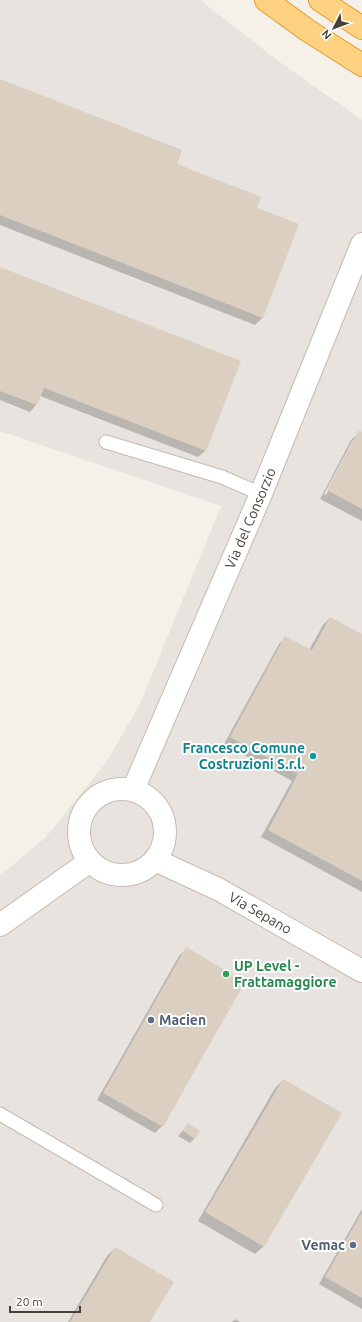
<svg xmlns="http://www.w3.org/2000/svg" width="362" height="1322" font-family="Ubuntu,sans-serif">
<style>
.industrial{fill:#e8e3de}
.shadow{fill:#0003;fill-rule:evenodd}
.building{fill:#dacfc1}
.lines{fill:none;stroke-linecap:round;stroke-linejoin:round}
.service-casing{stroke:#c4bbae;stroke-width:15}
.minor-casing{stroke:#c4bbae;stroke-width:24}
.trunk-casing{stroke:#e29b36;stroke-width:24}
.service{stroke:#fff;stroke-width:13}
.minor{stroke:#fff;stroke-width:22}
.trunk{stroke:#ffd281;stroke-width:22}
.culture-dot{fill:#0f9aa8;stroke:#fff;stroke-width:1.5}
.leisure-dot{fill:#2e9e5b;stroke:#fff;stroke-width:1.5}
.service-dot{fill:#5c6f8a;stroke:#fff;stroke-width:1.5}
.labels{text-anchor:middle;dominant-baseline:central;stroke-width:4;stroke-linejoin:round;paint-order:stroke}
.street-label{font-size:14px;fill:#494137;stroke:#fff}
.culture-label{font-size:14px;font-weight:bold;fill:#0d838f;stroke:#fff;text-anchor:end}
.leisure-label{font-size:14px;font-weight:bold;fill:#27864d;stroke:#fff;text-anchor:start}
.service-label{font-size:14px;font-weight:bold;fill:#4e5e75;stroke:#fff;text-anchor:start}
</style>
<rect width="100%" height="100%" fill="#f5f1e9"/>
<polygon class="industrial" points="0,0 200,0 281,63 362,120 362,1322 0,1322 0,876 46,837 107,761 140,704 221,506 0,431"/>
<g class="shadow">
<polygon points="0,80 175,164 256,209 298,225 262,318 255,325 0,225"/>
<polygon points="0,268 205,451 198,457 40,396 36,405 30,412 0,400"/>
<path d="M360,432L362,433V521L320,499L351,440ZM353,440H356L326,495L324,494Z"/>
<polygon points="330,618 362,635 362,892 261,837 292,781 224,744 279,644 286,637 309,650 323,625"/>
<polygon points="186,949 162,1126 155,1133 97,1100 179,956"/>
<polygon points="283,1080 264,1246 255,1254 198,1221 275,1088"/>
<polygon points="188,1125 195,1138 190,1143 178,1136"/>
<polygon points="362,1209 362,1309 319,1284"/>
<polygon points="115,1248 149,1322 68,1322 107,1256"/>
<polygon points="235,1319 240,1322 232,1322"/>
</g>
<g class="building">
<polygon points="0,79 182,150 177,164 261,197 257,208 299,224 263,318 0,215"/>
<polygon points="0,267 241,361 206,451 44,388 37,405 0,391"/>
<polygon points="359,430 362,432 362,509 327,490"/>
<polygon points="330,617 362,634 362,881 268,830 298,774 230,737 285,636 312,650"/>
<polygon points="186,947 245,982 163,1127 103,1093"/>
<polygon points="283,1079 342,1113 264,1247 205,1212"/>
<polygon points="188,1123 200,1131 195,1139 183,1131"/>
<polygon points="362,1212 362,1298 325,1277"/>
<polygon points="115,1247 174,1282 150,1322 70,1322"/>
</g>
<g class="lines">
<g class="service-casing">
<g id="service">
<polyline points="106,442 222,477 261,494"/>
<polyline points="0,1114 156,1205"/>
</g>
</g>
<g class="minor-casing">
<g id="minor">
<circle cx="122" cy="832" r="43"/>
<path id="s1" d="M133,790L261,494L362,244"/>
<path id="s2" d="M155,860L218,889L362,971"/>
<polyline points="0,925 90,861"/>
</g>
</g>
<g class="trunk-casing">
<g id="trunk">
<polyline points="266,0 307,30 362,65"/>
<polyline points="320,0 362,28"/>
</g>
</g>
<use href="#service" class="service"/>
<use href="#minor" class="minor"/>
<use href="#trunk" class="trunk"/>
</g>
<circle class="culture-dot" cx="313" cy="756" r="4"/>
<circle class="leisure-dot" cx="226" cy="974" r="4"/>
<g class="service-dot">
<circle cx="151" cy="1020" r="4"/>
<circle cx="353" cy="1245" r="4"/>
</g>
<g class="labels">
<g class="street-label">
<text stroke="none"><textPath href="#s1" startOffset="296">Via del Consorzio</textPath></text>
<text stroke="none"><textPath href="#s2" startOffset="118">Via Sepano</textPath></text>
</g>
<g class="culture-label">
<text x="305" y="748">Francesco Comune<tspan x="305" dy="16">Costruzioni S.r.l.</tspan></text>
</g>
<g class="leisure-label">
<text x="234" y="966">UP Level -<tspan x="234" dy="16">Frattamaggiore</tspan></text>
</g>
<g class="service-label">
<text x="159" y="1020">Macien</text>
<text x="345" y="1245" text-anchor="end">Vemac</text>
</g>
</g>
<g transform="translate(334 28) rotate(228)" stroke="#ffffff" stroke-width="3" paint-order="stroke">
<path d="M0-3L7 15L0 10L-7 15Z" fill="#494137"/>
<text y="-6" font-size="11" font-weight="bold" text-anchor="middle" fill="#494137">N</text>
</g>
<path d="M10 1306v6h70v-6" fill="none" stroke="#494137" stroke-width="2"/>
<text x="16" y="1306" font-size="12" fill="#494137" stroke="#ffffff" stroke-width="3" paint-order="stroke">20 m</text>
</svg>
